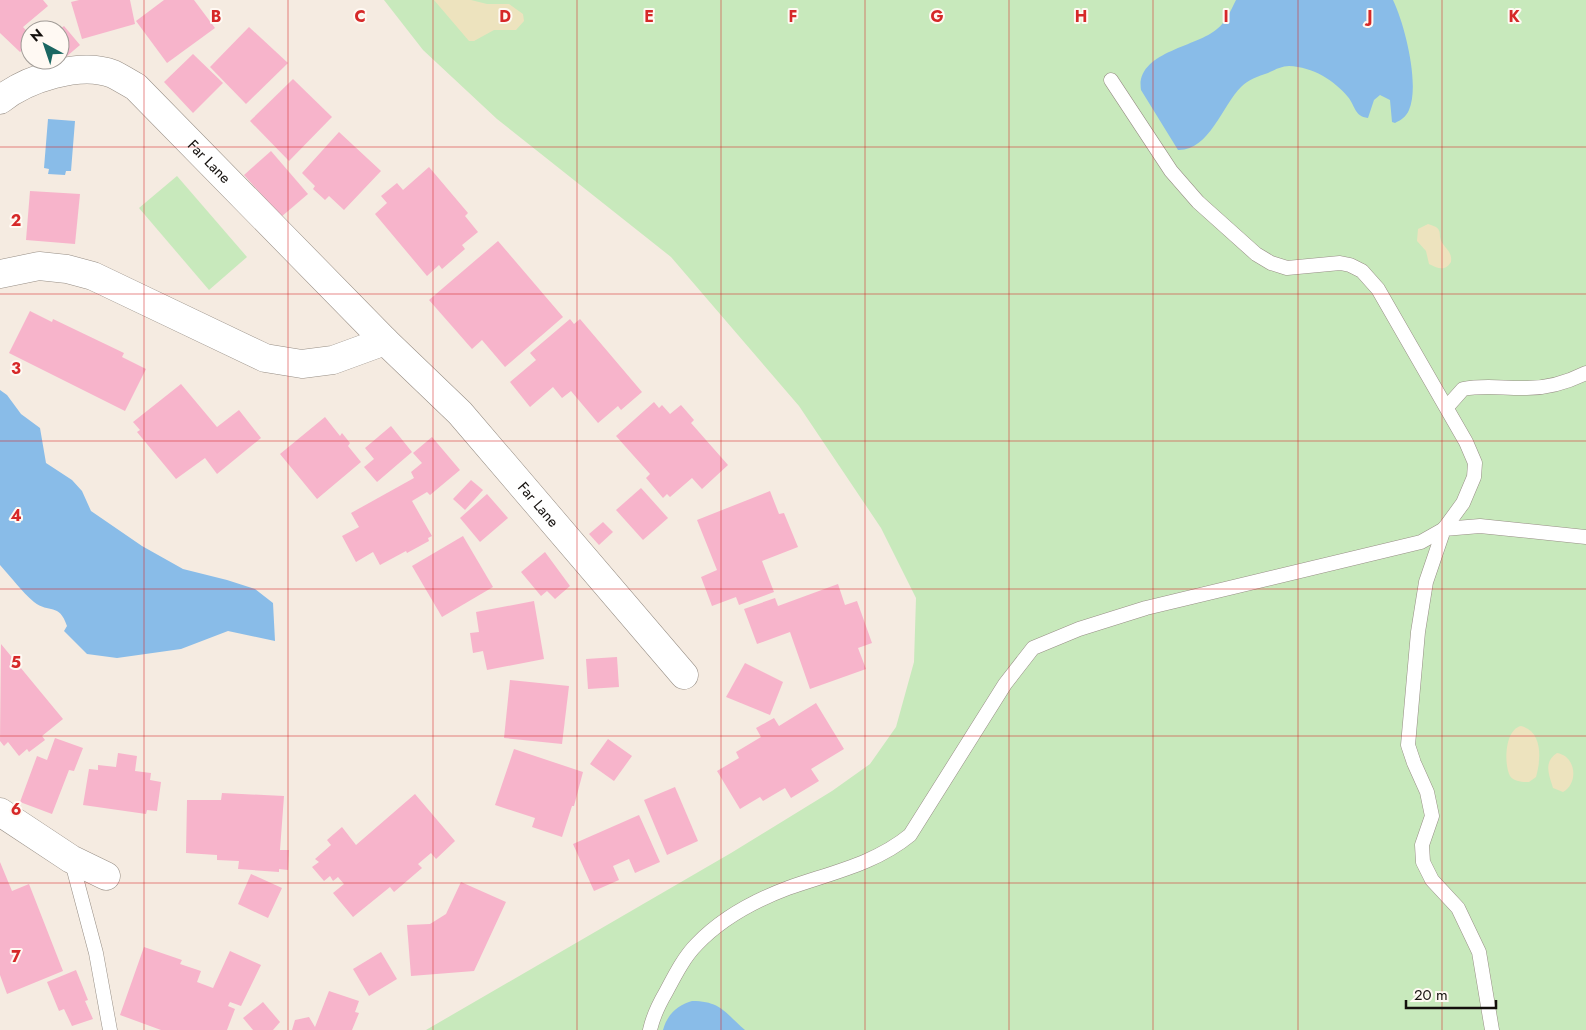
<svg xmlns="http://www.w3.org/2000/svg" width="1586" height="1030" font-family="Jost,sans-serif">
<style>
.green{fill:#c8e9bc}
.sand{fill:#ede3be}
.water{fill:#89bce8}
.building{fill:#f7b4cb}
.lines{fill:none;stroke-linecap:round;stroke-linejoin:round}
.service-casing{stroke:#978e85;stroke-width:15}
.minor-casing{stroke:#978e85;stroke-width:29}
.service{stroke:#fff;stroke-width:14}
.minor{stroke:#fff;stroke-width:28}
.grid{fill:none;stroke:#d62828;stroke-width:1;stroke-opacity:0.55}
.labels{text-anchor:middle;dominant-baseline:central;stroke-width:4;stroke-linejoin:round;paint-order:stroke}
.street-label{font-size:15px;fill:#14100d;stroke:#fff9f3}
.grid-label{font-size:16px;text-anchor:middle;font-weight:bold;fill:#d62828;stroke:#fff9f3;stroke-width:4;stroke-linejoin:round;paint-order:stroke}
</style>
<rect width="100%" height="100%" fill="#f5ebe1"/>
<g class="green">
<polygon points="384,0 1586,0 1586,1030 426,1030 731,853 832,791 870,764 896,727 914,662 916,598 881,528 799,406 671,257 497,119 423,50"/>
<polygon points="177,176 247,257 209,290 139,208"/>
</g>
<g class="sand">
<polygon points="434,0 471,0 487,4 509,4 523,14 524,21 516,30 494,30 474,41 469,41"/>
<path d="M1428,224C1446,229 1436,234 1443,244C1448,251 1452,253 1451,262C1445,272 1437,268 1429,264L1426,251L1417,241L1418,229Z"/>
<path d="M1521,726C1543,731 1541,760 1536,777L1529,782C1523,782 1514,782 1510,776C1504,765 1504,730 1521,726Z"/>
<path d="M1557,753C1576,756 1579,783 1563,792L1553,788C1549,775 1543,762 1557,753Z"/>
</g>
<g class="water">
<path d="M1236,0H1393C1405,25 1420,85 1409,110C1406,117 1401,120 1395,123L1392,122L1390,100L1380,95L1374,100L1368,118C1354,116 1356,107 1348,97C1334,80 1313,67 1289,66C1282,66 1274,70 1268,73C1258,76 1248,80 1241,87C1222,106 1209,151 1178,150L1141,90C1135,52 1197,47 1217,29C1226,22 1231,10 1236,0Z"/>
<polygon points="48,119 75,121 71,171 66,171 65,175 48,174 49,169 44,168"/>
<path d="M0,390L7,395L21,414L40,428L46,463L72,480L82,491L91,511L142,546L183,569L227,580L255,589L273,603L275,641L228,631L181,649L117,658L87,654L64,631L67,626C59,602 49,614 34,602C22,592 11,577 0,565Z"/>
<path d="M692,1001C721,1001 725,1013 745,1030H663C667,1015 677,1005 692,1001Z"/>
</g>
<g class="building">
<polygon points="0,0 43,0 48,6 23,27 30,35 30,44 20,52 0,33"/>
<polygon points="79,0 130,0 135,24 82,39 71,2"/>
<polygon points="164,0 194,0 215,28 167,63 136,21"/>
<polygon points="64,26 80,45 53,68 46,60 60,60 60,29"/>
<polygon points="249,27 288,63 246,104 210,67"/>
<polygon points="193,54 223,83 193,113 164,82"/>
<polygon points="293,79 332,117 289,161 250,121"/>
<polygon points="339,132 381,171 344,210 329,196 325,200 313,189 315,186 302,173"/>
<polygon points="271,151 308,194 281,217 244,175"/>
<polygon points="429,167 468,213 465,216 478,232 462,245 465,249 442,269 439,265 427,276 375,214 387,203 381,196 397,183 403,190"/>
<polygon points="30,191 80,194 75,244 26,240"/>
<polygon points="498,241 563,317 505,367 482,340 472,349 429,300"/>
<polygon points="30,311 52,322 53,319 124,353 122,357 146,369 125,411 9,353"/>
<polygon points="570,319 574,324 580,319 642,392 621,410 618,406 598,423 571,391 562,398 553,387 530,407 510,382 536,360 530,353"/>
<polygon points="181,384 217,427 239,410 261,438 217,474 205,458 176,479 137,432 140,430 133,422"/>
<polygon points="654,402 659,408 662,405 670,414 681,405 694,420 691,423 728,465 702,489 692,478 670,497 667,494 663,498 646,478 650,474 616,436"/>
<polygon points="325,417 340,436 342,433 350,443 348,446 361,462 317,499 280,454"/>
<polygon points="391,426 412,452 377,482 364,467 374,459 365,448"/>
<polygon points="432,437 460,470 430,495 427,492 412,501 432,536 428,538 429,541 407,553 406,551 380,565 373,552 356,562 342,536 359,527 351,513 414,478 411,472 422,463 413,453"/>
<polygon points="471,480 483,490 465,510 453,499"/>
<polygon points="641,488 668,518 643,540 616,510"/>
<polygon points="770,491 779,514 784,513 798,547 762,561 774,592 739,605 736,597 712,606 701,577 717,570 697,520"/>
<polygon points="487,494 508,518 480,542 460,518"/>
<polygon points="603,522 613,532 599,545 589,534"/>
<polygon points="463,536 493,587 442,617 412,566"/>
<polygon points="545,552 570,586 555,599 547,591 541,596 521,572"/>
<polygon points="838,584 845,605 857,601 872,643 858,648 866,669 810,689 790,632 757,644 744,609 775,598 778,606"/>
<polygon points="534,601 544,659 487,670 483,651 473,653 470,633 479,632 476,612"/>
<polygon points="1,644 63,719 42,736 45,740 29,752 27,749 19,756 8,742 4,746 0,741"/>
<polygon points="617,657 619,687 588,689 586,659"/>
<polygon points="745,663 783,682 770,715 726,697"/>
<polygon points="510,680 569,686 562,744 504,738"/>
<polygon points="816,703 844,749 811,769 819,781 791,798 785,788 763,801 760,797 740,809 717,771 739,758 736,752 761,737 756,728 774,718 779,726"/>
<polygon points="55,738 83,748 74,771 69,770 52,814 20,802 37,756 47,760"/>
<polygon points="608,739 632,756 614,781 590,764"/>
<polygon points="514,749 583,772 574,806 572,806 562,837 532,827 535,818 495,805"/>
<polygon points="118,753 137,756 135,771 151,773 150,780 161,782 157,811 147,810 146,814 83,805 89,769 98,770 98,765 116,767"/>
<polygon points="675,787 698,841 667,855 644,800"/>
<polygon points="222,793 284,796 280,850 289,850 288,870 279,869 279,872 238,869 239,861 217,860 217,855 186,853 187,800 221,800"/>
<polygon points="415,794 455,841 436,859 431,853 418,864 422,868 394,892 390,887 353,917 333,893 344,884 338,877 333,881 330,876 324,881 312,867 319,862 315,859 331,845 327,840 342,827 356,845"/>
<polygon points="639,815 660,862 635,873 629,859 613,866 619,880 594,891 573,844"/>
<polygon points="0,862 12,891 29,884 63,971 7,994 0,975"/>
<polygon points="251,874 282,888 268,918 238,904"/>
<polygon points="461,882 506,902 474,971 411,976 407,925 430,924 446,914"/>
<polygon points="144,947 182,960 180,964 201,971 197,982 213,988 230,951 261,965 241,1006 230,1002 228,1006 235,1009 227,1030 161,1030 120,1015"/>
<polygon points="381,952 397,979 369,996 353,969"/>
<polygon points="76,970 88,1000 85,1001 93,1019 72,1026 64,1009 59,1011 47,982"/>
<polygon points="329,991 359,1001 355,1012 359,1013 352,1030 292,1030 295,1020 309,1017 315,1027"/>
<polygon points="263,1002 280,1022 273,1030 253,1030 243,1018"/>
</g>
<g class="lines">
<g class="service-casing">
<g id="service">
<path d="M1447,407L1463,389C1483,385 1501,388 1522,388C1544,389 1566,383 1586,373"/>
<polyline points="71,859 96,953 110,1030"/>
<path d="M650,1030C653,1016 659,1004 666,992C675,975 684,957 697,944C721,919 756,900 788,888C830,873 875,864 910,835L1005,684L1033,648L1079,629L1146,608L1421,542L1444,529L1463,503L1474,477L1475,463L1466,442L1378,289L1362,271L1350,265L1340,263L1287,268L1271,263L1256,254L1198,202L1171,171L1111,80"/>
<polyline points="1492,1030 1479,952 1458,908 1432,880 1423,862 1422,845 1432,816 1427,792 1414,763 1408,745 1418,632 1426,582 1444,529 1480,526 1586,537"/>
</g>
</g>
<g class="minor-casing">
<g id="minor">
<path id="s1" d="M0,100C26,79 80,61 113,74C121,78 129,83 136,87L385,341"/>
<path id="s2" d="M0,274L39,266L67,269L93,276L265,358L302,364L333,360L385,341L460,413L684,675"/>
<polyline points="0,812 71,859 106,876"/>
</g>
</g>
<use href="#service" class="service"/>
<use href="#minor" class="minor"/>
</g>
<path class="grid" d="M144,0V1030M288,0V1030M433,0V1030M577,0V1030M721,0V1030M865,0V1030M1009,0V1030M1153,0V1030M1298,0V1030M1442,0V1030M0,147H1586M0,294H1586M0,441H1586M0,589H1586M0,736H1586M0,883H1586"/>
<g class="labels">
<g class="street-label">
<text stroke="none"><textPath href="#s1" startOffset="251">Far Lane</textPath></text>
<text stroke="none"><textPath href="#s2" startOffset="634">Far Lane</textPath></text>
</g>
</g>
<g class="grid-label">
<text x="216" y="22">B</text>
<text x="360" y="22">C</text>
<text x="505" y="22">D</text>
<text x="649" y="22">E</text>
<text x="793" y="22">F</text>
<text x="937" y="22">G</text>
<text x="1081" y="22">H</text>
<text x="1226" y="22">I</text>
<text x="1370" y="22">J</text>
<text x="1514" y="22">K</text>
<text x="16" y="226">2</text>
<text x="16" y="374">3</text>
<text x="16" y="521">4</text>
<text x="16" y="668">5</text>
<text x="16" y="815">6</text>
<text x="16" y="962">7</text>
</g>
<g transform="translate(45 45) rotate(320)"><circle r="24" fill="#fff9f3" stroke="#a19c97"/>
<path d="M0-4L9 19L0 12L-9 19Z" fill="#1b6762"/>
<text y="-8" font-size="14" font-weight="bold" text-anchor="middle" fill="#14100d">N</text>
</g>
<path d="M1406 1000v8h90v-8" fill="none" stroke="#14100d" stroke-width="2.5"/>
<text x="1414" y="1000" font-size="15" fill="#14100d" stroke="#fff9f3" stroke-width="4" paint-order="stroke">20 m</text>
</svg>
